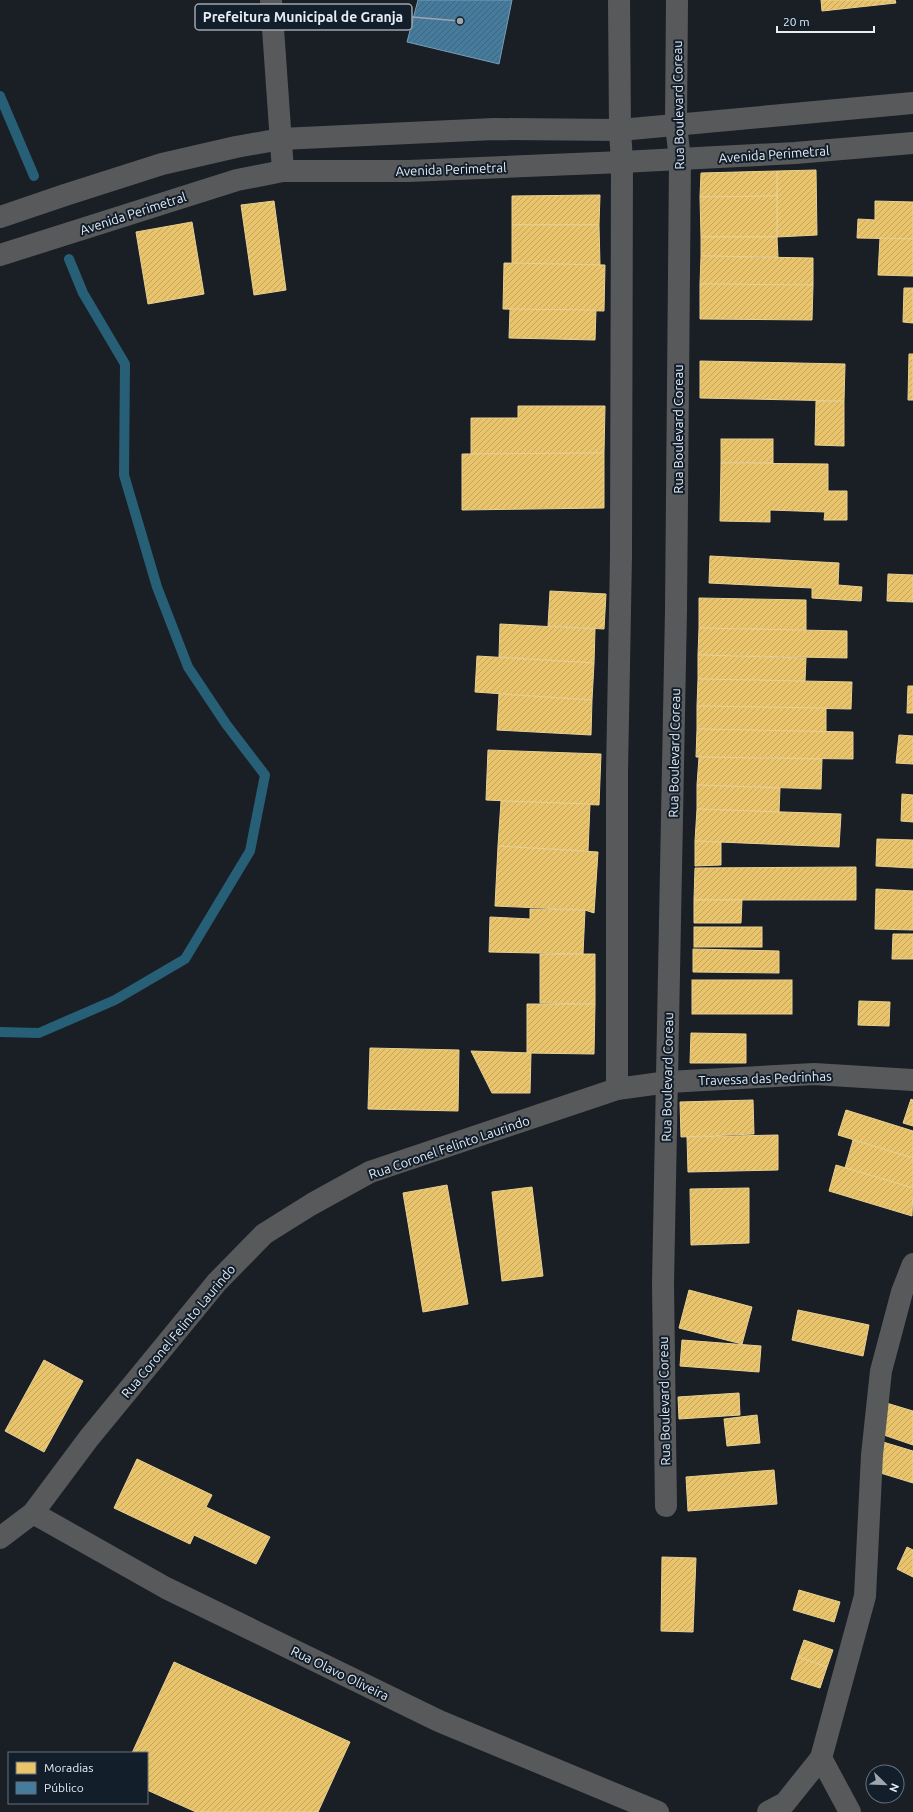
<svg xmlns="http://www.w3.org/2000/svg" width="913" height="1812" font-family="Ubuntu,sans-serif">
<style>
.homes{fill:url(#homes-hatch);stroke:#e8d094}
.public{fill:url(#public-hatch);stroke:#759db8}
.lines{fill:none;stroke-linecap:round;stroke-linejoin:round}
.stream{stroke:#275f76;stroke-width:10}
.minor{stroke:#58595b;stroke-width:22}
.tertiary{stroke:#58595b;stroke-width:22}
.labels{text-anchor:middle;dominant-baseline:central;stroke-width:4;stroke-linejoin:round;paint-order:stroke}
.street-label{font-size:13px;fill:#e5edf6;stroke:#131e2b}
.leader{fill:none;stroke:#9ea5ad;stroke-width:1.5}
.callout-dot{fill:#9ea5ad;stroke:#131e2b;stroke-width:1.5}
.callout{fill:#131e2b;stroke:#9ea5ad;stroke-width:1.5}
.callout-label{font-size:14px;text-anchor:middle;font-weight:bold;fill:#e5edf6}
</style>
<defs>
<pattern id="homes-hatch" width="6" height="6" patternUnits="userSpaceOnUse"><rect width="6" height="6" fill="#e9c46a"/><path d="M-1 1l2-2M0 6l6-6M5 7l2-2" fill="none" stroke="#c0a562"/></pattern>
<pattern id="public-hatch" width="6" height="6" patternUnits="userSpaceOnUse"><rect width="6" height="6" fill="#457b9d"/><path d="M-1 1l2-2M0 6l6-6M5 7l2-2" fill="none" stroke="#456478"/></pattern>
</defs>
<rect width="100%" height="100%" fill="#191f25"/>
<g class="homes">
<polygon points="821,0 895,0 896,3 822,11"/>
<polygon points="816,170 817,235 777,237 777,171"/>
<polygon points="777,171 777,196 700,197 701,173"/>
<polygon points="600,195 599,225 512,225 512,196"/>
<polygon points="777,196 777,237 701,237 700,197"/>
<polygon points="274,201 286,290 254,295 241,205"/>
<polygon points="875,201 913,202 913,239 857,238 858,219 875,220"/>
<polygon points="192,222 204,294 148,304 136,232"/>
<polygon points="512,225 599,225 600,265 512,263"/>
<polygon points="701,237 777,237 778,257 701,256"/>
<polygon points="880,238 913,239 913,276 878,275"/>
<polygon points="701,256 813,258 813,285 700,284"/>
<polygon points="504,263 605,265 604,311 503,309"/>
<polygon points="700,284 813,285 812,320 700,319"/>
<polygon points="904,288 913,288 913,323 903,322"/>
<polygon points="510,309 596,310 595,340 509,338"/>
<polygon points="909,354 913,354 913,400 908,400"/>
<polygon points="700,361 845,364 844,401 700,398"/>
<polygon points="816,401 844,401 844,446 815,445"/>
<polygon points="518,406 605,406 604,453 471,454 471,418 518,418"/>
<rect x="721" y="439" width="52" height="24"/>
<polygon points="604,453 604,508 462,510 462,454"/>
<polygon points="721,463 828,464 828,491 847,491 847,520 824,520 825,512 770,510 770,522 720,521"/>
<polygon points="710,556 839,563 838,585 862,587 861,601 812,598 812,588 709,583"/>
<polygon points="888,574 913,575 913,602 887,601"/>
<polygon points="550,591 606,594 604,629 548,626"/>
<polygon points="699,598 806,600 806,630 699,628"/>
<polygon points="500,624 595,629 594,663 499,657"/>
<polygon points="699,628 847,631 847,658 698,655"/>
<polygon points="698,655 806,658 805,681 698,679"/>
<polygon points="477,656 594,663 592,700 475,692"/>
<polygon points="698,679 852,682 851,709 697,706"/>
<polygon points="908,686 913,686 913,713 907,713"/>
<polygon points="499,694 592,700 591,735 497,730"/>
<polygon points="697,706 826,708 826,732 697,729"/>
<polygon points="697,729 853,732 853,759 696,757"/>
<polygon points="899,735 913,736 913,764 896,763"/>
<polygon points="488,750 601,754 599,805 486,800"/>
<polygon points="699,757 822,759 821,789 697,785"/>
<polygon points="697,785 780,788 779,812 697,809"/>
<polygon points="902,794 913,795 913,822 901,821"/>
<polygon points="501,801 590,804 588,851 498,846"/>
<polygon points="697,809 841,814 839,847 695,841"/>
<polygon points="877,839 913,840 913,868 876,866"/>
<polygon points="695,841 721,842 721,865 695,866"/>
<polygon points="498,846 598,852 594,913 585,910 495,906"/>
<polygon points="856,867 856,900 694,900 695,868"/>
<polygon points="876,889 913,891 913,930 875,929"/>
<polygon points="694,900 742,900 741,923 694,923"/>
<polygon points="530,909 585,910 583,954 489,952 490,917 530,919"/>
<rect x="694" y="927" width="68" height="20"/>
<polygon points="893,934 913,934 913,959 892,959"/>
<polygon points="693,949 779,951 779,973 693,972"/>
<polygon points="540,954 595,954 595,1004 540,1003"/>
<rect x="692" y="980" width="100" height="34"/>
<polygon points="859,1001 890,1002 889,1026 858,1025"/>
<polygon points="527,1004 595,1004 594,1054 527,1053"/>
<polygon points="691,1033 746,1034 746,1063 690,1063"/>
<polygon points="370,1048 459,1050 458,1111 368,1109"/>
<polygon points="471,1051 531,1053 530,1093 492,1093"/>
<polygon points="911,1099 913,1100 913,1126 903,1123"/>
<polygon points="753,1100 754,1134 681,1137 680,1102"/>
<polygon points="846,1110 913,1131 913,1158 838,1135"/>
<polygon points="778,1135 778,1170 688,1172 687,1137"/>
<polygon points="853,1140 913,1158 913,1188 845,1168"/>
<polygon points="836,1165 913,1188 912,1216 829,1191"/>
<polygon points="447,1185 468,1304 423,1312 403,1193"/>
<polygon points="532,1187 543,1276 502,1281 492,1192"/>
<polygon points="749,1188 749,1243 691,1245 690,1189"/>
<polygon points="689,1290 752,1307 742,1344 679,1328"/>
<polygon points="798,1310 869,1325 863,1356 792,1340"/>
<polygon points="682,1340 761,1346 759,1372 680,1366"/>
<polygon points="44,1360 83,1381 44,1452 5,1431"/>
<polygon points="739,1393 740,1415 679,1419 678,1397"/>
<polygon points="883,1402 913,1411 913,1445 878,1433"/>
<polygon points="757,1415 760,1443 727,1446 724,1419"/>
<polygon points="883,1442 913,1451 913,1483 874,1471"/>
<polygon points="137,1459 212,1495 206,1507 270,1537 256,1564 194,1535 190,1544 114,1508"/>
<polygon points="774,1470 777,1504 688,1511 686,1477"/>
<polygon points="907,1547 913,1550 913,1577 897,1569"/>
<polygon points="662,1557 696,1558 693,1632 661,1631"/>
<polygon points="799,1590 840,1602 834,1622 793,1610"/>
<polygon points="804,1640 833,1650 827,1667 798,1657"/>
<polygon points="798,1657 827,1667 820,1688 791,1679"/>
<polygon points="174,1662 350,1742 318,1812 196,1812 147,1790 147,1753 132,1753"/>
</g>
<polygon class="public" points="418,0 512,0 499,64 407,42"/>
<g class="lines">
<g class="stream">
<polyline points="0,96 34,176"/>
<polyline points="0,1032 39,1033 115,1000 185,959 250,851 265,775 226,724 188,667 157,587 124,475 125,364 83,293 69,259"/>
</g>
<g class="minor">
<polyline points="271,0 283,171"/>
<polyline points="617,1089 617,773 621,556 622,162 620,130 619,0"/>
<polyline points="666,1506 663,1284 676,610 680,160 676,125 677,0"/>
<polyline points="33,1513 166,1588 439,1721 658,1812"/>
<polyline points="0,1538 33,1513 89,1438 217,1282 264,1234 312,1204 370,1172 617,1089 668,1082 814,1074 913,1080"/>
<polyline points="768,1812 785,1803 821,1758"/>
<polyline points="850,1812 821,1758 865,1596 872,1455 881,1371 902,1292 913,1264"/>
</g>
<g class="tertiary">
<polyline points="0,217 65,195 162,164 236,147 281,139 494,129 620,130 913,103"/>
<polyline points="0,255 237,180 283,171 409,171 622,162 795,153 913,143"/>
</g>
</g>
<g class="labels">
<g class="street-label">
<text transform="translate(678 105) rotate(-91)">Rua Boulevard Coreau</text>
<text transform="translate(774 154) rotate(-4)">Avenida Perimetral</text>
<text transform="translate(451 169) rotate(-2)">Avenida Perimetral</text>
<text transform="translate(133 213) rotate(-18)">Avenida Perimetral</text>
<text transform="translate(678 429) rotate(-90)">Rua Boulevard Coreau</text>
<text transform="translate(674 753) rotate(-89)">Rua Boulevard Coreau</text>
<text transform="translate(667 1077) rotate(-89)">Rua Boulevard Coreau</text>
<text transform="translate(765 1078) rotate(-2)">Travessa das Pedrinhas</text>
<text transform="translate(449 1147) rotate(-19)">Rua Coronel Felinto Laurindo</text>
<text transform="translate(178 1331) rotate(-50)">Rua Coronel Felinto Laurindo</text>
<text transform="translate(664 1401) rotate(-91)">Rua Boulevard Coreau</text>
<text transform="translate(340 1673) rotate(26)">Rua Olavo Oliveira</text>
</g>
</g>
<path class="leader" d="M460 21L412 17"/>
<circle class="callout-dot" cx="460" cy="21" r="4"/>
<rect class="callout" x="195" y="4" width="217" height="26" rx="4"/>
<g class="callout-label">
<text x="303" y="22">Prefeitura Municipal de Granja</text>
</g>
<rect x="8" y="1752" width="140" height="52" fill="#131e2b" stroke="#67717c"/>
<rect x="16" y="1762" width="20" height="12" fill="#e9c46a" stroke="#67717c"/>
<text x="44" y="1772" font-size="12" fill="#e5edf6">Moradias</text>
<rect x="16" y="1782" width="20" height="12" fill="#457b9d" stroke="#67717c"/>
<text x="44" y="1792" font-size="12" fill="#e5edf6">Público</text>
<g transform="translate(885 1784) rotate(113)"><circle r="19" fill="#131e2b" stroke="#67717c"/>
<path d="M0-3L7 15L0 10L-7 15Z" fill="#9ea5ad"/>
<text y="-6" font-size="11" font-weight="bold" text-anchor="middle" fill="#e5edf6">N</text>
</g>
<path d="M777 26v6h97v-6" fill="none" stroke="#e5edf6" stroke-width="2"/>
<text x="783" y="26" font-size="12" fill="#e5edf6" stroke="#131e2b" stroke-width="3" paint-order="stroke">20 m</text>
</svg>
